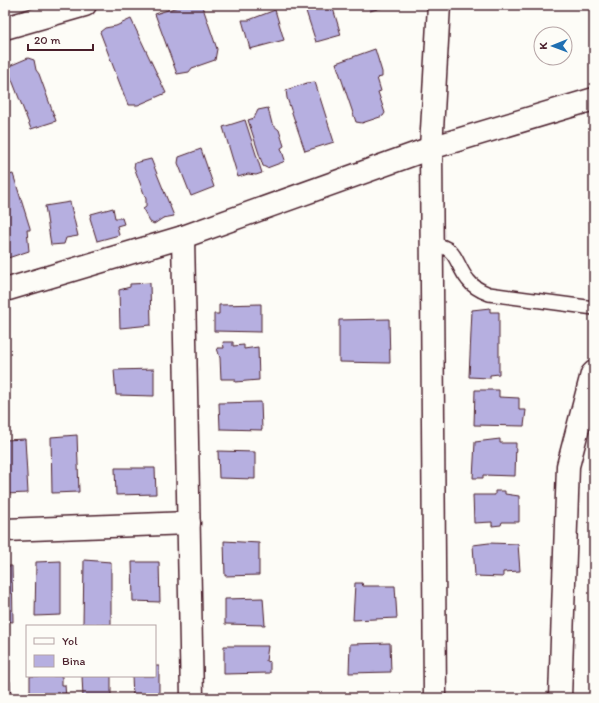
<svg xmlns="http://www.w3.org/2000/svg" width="599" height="703" font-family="Itim,sans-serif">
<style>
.building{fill:#b6afe0;stroke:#4a1f2b}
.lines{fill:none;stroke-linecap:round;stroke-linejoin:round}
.service-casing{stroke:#4a1f2b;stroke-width:16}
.minor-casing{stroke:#4a1f2b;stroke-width:25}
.service{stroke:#fdfcf7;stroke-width:13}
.minor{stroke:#fdfcf7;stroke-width:22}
</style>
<rect width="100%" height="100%" fill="#fdfcf7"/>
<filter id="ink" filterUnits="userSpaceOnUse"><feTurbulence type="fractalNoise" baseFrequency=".025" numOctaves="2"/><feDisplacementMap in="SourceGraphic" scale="8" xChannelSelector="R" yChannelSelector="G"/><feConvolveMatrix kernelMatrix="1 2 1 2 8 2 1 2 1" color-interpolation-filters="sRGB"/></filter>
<g filter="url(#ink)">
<g class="building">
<polygon points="184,5 202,5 217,49 215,60 192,68 189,72 177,74 155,14"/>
<polygon points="304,5 332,5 341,35 316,42"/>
<polygon points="368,5 391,5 370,11"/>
<polygon points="275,10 284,40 250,49 242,20 249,20"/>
<polygon points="131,19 166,93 138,105 128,105 100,32 105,28 116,26"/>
<polygon points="375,49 382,72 382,77 377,78 381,91 378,92 385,113 383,116 362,123 356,122 336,63"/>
<polygon points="28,58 34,60 36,70 39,74 56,121 31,129 7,67"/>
<polygon points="315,82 334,142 305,151 287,98 286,90 307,83"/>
<polygon points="268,108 272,124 279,130 284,146 281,148 285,160 283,162 267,168 263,166 248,120 254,118 258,110"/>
<polygon points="245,120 262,173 256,175 248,174 238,177 223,127"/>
<polygon points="201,149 214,187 191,196 178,163 179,157"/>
<polygon points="151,159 174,216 163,218 154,224 150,222 143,209 146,207 146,199 134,167 135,163"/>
<polygon points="13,174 30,228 30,230 27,230 29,251 5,259 5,176"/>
<polygon points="70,202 78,236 66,238 64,244 51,245 45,206"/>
<polygon points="113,208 115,218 122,218 124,224 117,226 119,235 97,241 90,218 91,214"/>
<polygon points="150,283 151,325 120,328 119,290 130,287 130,284"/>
<polygon points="261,304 261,332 214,331 214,314 219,314 219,305"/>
<polygon points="490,308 490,312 499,312 499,374 490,375 490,378 469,377 472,310"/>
<polygon points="389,319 390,363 339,362 339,320"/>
<polygon points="223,342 233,342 233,346 244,345 244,349 258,347 259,380 235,382 235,379 221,379 220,358 217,348 224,348"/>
<polygon points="154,369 154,396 116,395 114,370"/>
<polygon points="475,390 499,390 499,397 519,398 519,410 526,410 524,426 474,425"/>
<polygon points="261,402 262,430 220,429 219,403"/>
<polygon points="77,435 79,492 52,493 51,437"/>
<polygon points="25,439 28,493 5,494 5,440"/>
<polygon points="500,439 500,443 516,443 515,476 483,475 483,478 473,478 475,442"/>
<polygon points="218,451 255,452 255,479 219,478"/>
<polygon points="115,468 155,468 156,494 116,495"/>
<polygon points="495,491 505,491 505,494 519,496 519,522 502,522 501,525 492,526 492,522 474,523 473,495 495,495"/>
<polygon points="224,541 259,543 259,575 225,576"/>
<polygon points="489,543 518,544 520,571 503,572 503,577 475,576 473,545"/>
<polygon points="84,560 111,562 111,625 83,624"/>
<polygon points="61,561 61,615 35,616 36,562"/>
<polygon points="132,562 159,562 160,602 133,601"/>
<polygon points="5,566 12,566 13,622 5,621"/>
<polygon points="355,583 362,583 363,586 395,586 397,618 353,620"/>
<polygon points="263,598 265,625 225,624 225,599"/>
<polygon points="390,643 391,672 349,673 350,644"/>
<polygon points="224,646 268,646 266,661 270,662 270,673 224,674"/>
<polygon points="155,666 159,666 159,698 133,698 132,676 155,676"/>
<polygon points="30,676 62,676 62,685 65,685 66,698 30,698"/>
<polygon points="82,676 111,676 111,698 83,698"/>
<polygon points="5,681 10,681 11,698 5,698"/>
<polygon points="225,694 259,696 260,698 225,698"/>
<polygon points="319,696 354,697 354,698 319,698"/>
</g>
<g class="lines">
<g class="service-casing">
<path id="service" d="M431,244C459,247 454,263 468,280C473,287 481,291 489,294L594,308"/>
</g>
<g class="minor-casing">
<g id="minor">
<polyline points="5,28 85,5"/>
<polyline points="183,237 192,698"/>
<polyline points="5,290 183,237 431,148 594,99"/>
<polyline points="5,530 189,523"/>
<polyline points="435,698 431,148 439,5"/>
<polyline points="560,698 568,466 592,374 594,372"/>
</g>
</g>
<use href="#service" class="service"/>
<use href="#minor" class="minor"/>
</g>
</g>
<rect width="599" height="703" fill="none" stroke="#fdfcf7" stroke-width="20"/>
<rect x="10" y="10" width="579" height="683" fill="none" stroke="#4a1f2b" stroke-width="1.5" filter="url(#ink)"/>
<rect x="26" y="625" width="130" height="52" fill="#fdfcf7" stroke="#b5a4a5"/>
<rect x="34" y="638" width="20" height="6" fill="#fdfcf7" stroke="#b5a4a5"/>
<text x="62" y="645" font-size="12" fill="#4a1f2b">Yol</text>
<rect x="34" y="655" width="20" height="12" fill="#b6afe0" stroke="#b5a4a5"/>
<text x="62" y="665" font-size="12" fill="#4a1f2b">Bina</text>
<g transform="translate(553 46) rotate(269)"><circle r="19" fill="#fdfcf7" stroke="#b5a4a5"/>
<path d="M0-3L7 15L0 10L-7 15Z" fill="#1f6fb2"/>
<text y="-6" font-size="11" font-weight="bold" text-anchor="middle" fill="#4a1f2b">K</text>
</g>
<path d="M28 44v6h65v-6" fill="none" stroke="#4a1f2b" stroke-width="2"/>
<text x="34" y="44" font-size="12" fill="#4a1f2b" stroke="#fdfcf7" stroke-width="3" paint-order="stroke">20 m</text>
</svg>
